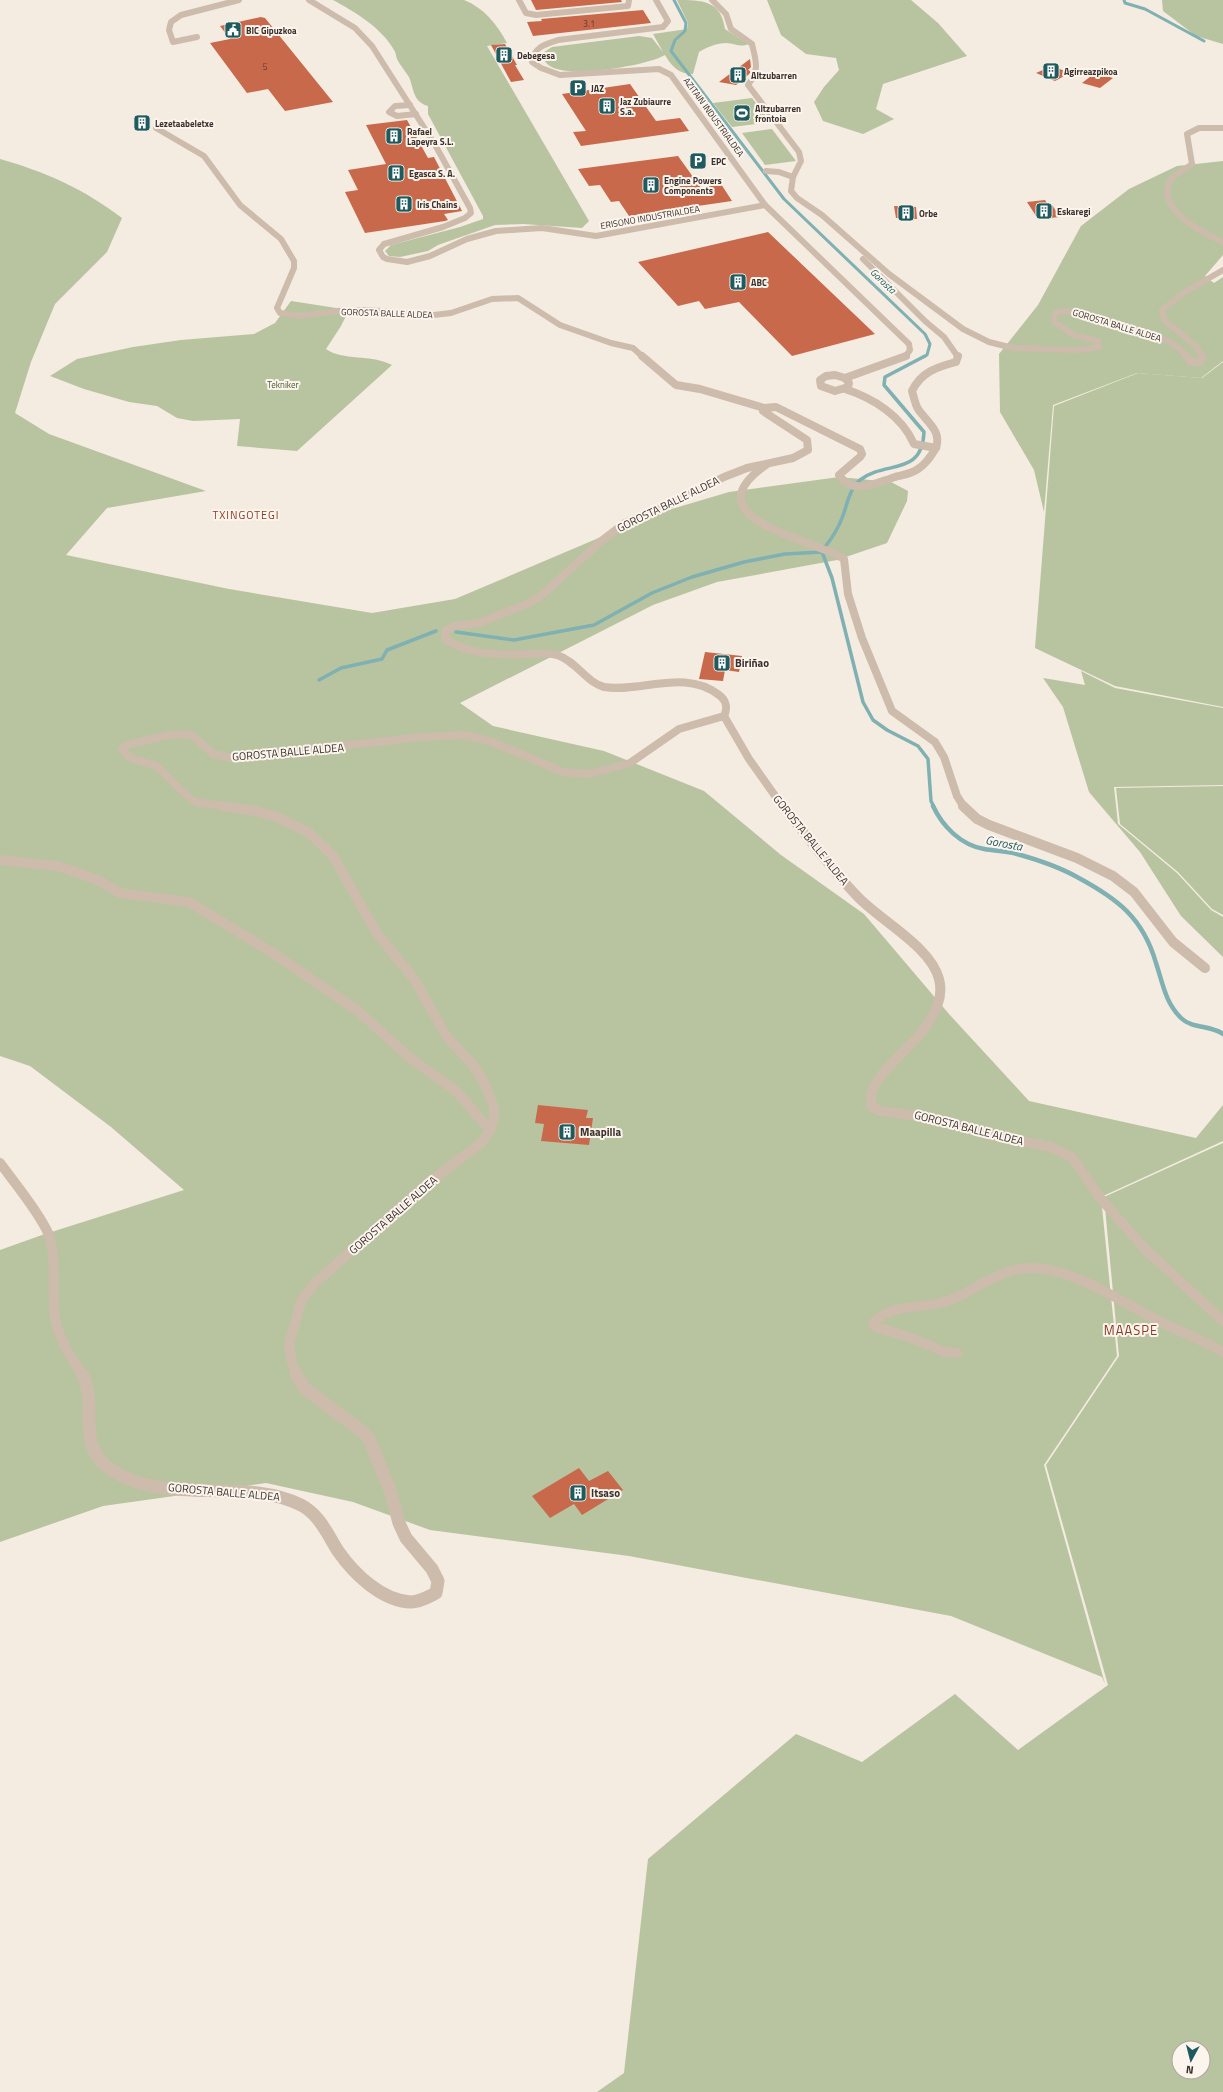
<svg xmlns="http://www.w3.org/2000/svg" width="1223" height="2092" font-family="'Titillium Web',sans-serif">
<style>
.green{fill:#b8c4a0;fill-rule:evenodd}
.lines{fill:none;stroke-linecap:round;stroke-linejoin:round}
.stream-far2{stroke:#7fb0b2;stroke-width:3}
.stream-far1{stroke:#7fb0b2;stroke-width:3.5}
.stream{stroke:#7fb0b2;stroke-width:4.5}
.building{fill:#c8694b}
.minor-far3{stroke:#cdbbac;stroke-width:6}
.minor-far2{stroke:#cdbbac;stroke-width:8}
.minor-far1{stroke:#cdbbac;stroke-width:10}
.minor{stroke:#cdbbac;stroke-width:13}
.labels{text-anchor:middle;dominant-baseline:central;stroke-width:4;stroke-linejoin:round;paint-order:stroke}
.number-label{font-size:9px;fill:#5e3e33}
.far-poi-label{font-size:9px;font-weight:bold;fill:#3b302b;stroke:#fbf5ee;text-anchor:start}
.far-street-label{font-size:9px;fill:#3b302b;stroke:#fbf5ee}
.far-park-label{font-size:9px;fill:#4a5a2e;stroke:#fbf5ee}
.far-water-label{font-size:10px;font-style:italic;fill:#1f5a5e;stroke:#fbf5ee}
.street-label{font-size:11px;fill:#3b302b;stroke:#fbf5ee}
.far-quarter-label{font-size:11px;letter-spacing:1px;fill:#8c3b22;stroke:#fbf5ee}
.poi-label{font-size:11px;font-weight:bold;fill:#3b302b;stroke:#fbf5ee;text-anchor:start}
.water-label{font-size:12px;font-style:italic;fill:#1f5a5e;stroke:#fbf5ee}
.quarter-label{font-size:13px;letter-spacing:1px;fill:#8c3b22;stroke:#fbf5ee}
</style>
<rect width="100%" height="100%" fill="#f4ebe1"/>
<g class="green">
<path d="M333,0H464C484,8 497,24 507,43L487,46L589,221L582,228L523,224L495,225L438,245L428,251L400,257L389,256L385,251L391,245L460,227L483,219V216L428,114V106C413,102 414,89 409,77C405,71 400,65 397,59C396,56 396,53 394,50C381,27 355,12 333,0Z"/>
<path d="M677,0C702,0 721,0 725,29L748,44C741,48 734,43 726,43C717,43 707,47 699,52L693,74C679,74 672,67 665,55C646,66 578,76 557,69C550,67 546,64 543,58L544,52L552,47L639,36L652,38L663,52L653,34L687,29L688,23Z"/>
<polygon points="767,0 911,0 938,23 967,56 883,84 876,109 894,119 863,134 823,121 814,102 824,87 839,70 836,58 806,54 781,35"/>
<polygon points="1162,0 1223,0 1223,44 1196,36 1163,11"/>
<polygon points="752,98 771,122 732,127 713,103"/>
<polygon points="772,129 796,161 765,165 742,133"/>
<path d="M0,159C46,172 84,189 122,218L107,252L55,304L31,362L15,413L49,434L206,491L107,508L66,555L229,589L372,613L455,599L655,514L729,492L839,477L891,482L908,491L907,501L887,543L837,560L717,582L653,605L460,703L493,726L604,751L704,791L781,855L864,914L949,1014L1029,1101L1196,1138L1223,1105V1141L1101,1197L1117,1356L1044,1465L1105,1684L1102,1677L951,1616L629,1556L430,1530L353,1502L266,1483L103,1506L0,1542V1250L42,1235L184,1190L111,1127L30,1066L0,1056Z"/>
<polygon points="1223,161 1223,255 1205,276 1214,283 1223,277 1223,361 1201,378 1137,373 1053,405 1044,512 1034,470 1000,412 999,354 1038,305 1081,226 1129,189 1177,166"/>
<path d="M291,301L349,310L341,326L326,349C342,361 372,354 392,365L297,451L237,446L240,419L193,421L177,418L157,406L129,402L84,389L50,376L77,359L133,347L181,340L254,334L275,323Z"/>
<polygon points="1223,362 1223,707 1115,686 1035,648 1054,406 1138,373 1202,378"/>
<polygon points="1081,671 1115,688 1223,708 1223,785 1114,787 1118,824 1177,873 1211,910 1223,917 1223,957 1181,916 1140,852 1089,792 1063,707 1043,678 1085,685"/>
<polygon points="1223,786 1223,915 1212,909 1178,872 1120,824 1116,788"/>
<path d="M1223,1143V2092H597L624,2073L648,1859L796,1734L862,1762L955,1694L1018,1750L1108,1685L1046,1465L1119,1356L1104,1197ZM1179,2048H1203V2072H1179Z"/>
</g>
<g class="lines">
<g class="stream-far2">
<polyline points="674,0 686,23 685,31 675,40 671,51 784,199 925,334 930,344 927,355 923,357"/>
<polyline points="1124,0 1125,3 1145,9 1204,41"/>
</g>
<g class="stream-far1">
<path d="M825,547C832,538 838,529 842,518C847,506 849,489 860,480C886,460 922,477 924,432L884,385L885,377L925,356"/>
<polyline points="456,632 514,640 594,625 652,593 692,577 744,562 785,554 822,552 832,578 863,702 873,720 887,730 918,746 928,759 931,801 934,807"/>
<polyline points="319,680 341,668 382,659 387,650 436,631"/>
</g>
<path class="stream" d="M933,806C943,827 961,845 984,849C995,851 1007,851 1017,854C1035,859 1061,868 1077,877C1118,899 1143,918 1156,963C1163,984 1165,1002 1181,1018C1192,1029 1211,1025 1223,1034"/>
</g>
<g class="building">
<polygon points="531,0 621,0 622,2 536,10"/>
<polygon points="643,10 651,23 533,36 527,22 542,21 541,19"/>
<polygon points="261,17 265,18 333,102 285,111 268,89 247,93 210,43 230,39 220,26"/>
<polygon points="505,44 517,65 515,65 524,80 511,82 491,45"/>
<polygon points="750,59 751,67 748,70 750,71 750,73 742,81 736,85 719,82"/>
<polygon points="1052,66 1070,73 1055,81 1036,73"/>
<polygon points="1095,73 1113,78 1100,88 1082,83"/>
<polygon points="630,84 656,121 680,118 689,131 581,146 573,132 586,131 562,94"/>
<polygon points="407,120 428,158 434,157 462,211 444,214 448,220 445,221 365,233 345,192 358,190 348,170 386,164 366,125"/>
<polygon points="678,156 701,188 721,184 732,201 629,216 619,201 611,202 600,185 589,186 578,169"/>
<polygon points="1045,200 1048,205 1052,205 1060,217 1038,219 1027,202"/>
<polygon points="894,206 916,207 917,219 896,218"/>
<polygon points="768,232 875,334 792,356 739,302 705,309 699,301 678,306 638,262"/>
<polygon points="705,652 742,656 739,672 725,670 723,681 699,679"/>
<polygon points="538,1105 588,1110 586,1118 593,1118 589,1145 541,1141 544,1124 535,1123"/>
<polygon points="579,1468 589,1481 608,1471 623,1490 582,1515 574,1504 550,1518 532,1496"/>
</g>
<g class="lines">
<g class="minor-far3">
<polyline points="309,0 355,28 372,46 434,143 470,208 471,213 465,218 443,227 384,244 379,250 383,257 387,259 407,262 430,256 467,239 496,231 542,228 596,236 765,205"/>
<polyline points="519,0 526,13 536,15 628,6 629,0"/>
<path d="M656,0L668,21L663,27L558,40C545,44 534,47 532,62L541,68L560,75L659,69L671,75L765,205L909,344L910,350L905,357"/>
<path d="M712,0L726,14L731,29L752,44C756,62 760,69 748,85L799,152L801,161L793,177"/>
<polyline points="197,37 173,42 169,30 171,22 181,15 239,0"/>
<polyline points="410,105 395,106 389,112 397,116 416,114"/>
<polyline points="156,128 204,156 240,205 281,239 294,261 294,268 277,308 280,313 298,316 337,311 366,310 434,315 451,313 492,299 518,298 560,325 611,343 633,348 643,357"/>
<path d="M1223,128H1199L1187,134L1192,164C1186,169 1174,174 1170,181C1155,209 1203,233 1223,242"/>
<polyline points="766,171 779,172 793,177 791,191 797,198 822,215 889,274 963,329 989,342 1013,348 1080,350 1099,347 1098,341 1073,335 1055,322 1054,317 1056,313 1063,311 1078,312 1104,324 1164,339 1179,348 1187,357"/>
<polyline points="863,259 925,321 944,337 958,357"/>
<polyline points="1202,357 1196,346 1164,320 1162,310 1183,293 1223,270"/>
</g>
<g class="minor-far2">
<polyline points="642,356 676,385 700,389 764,408"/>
<polyline points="1186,356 1191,362 1200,362 1203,358 1202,356"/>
<polygon points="835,375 845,378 849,383 848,387 835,391 821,386 820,380 826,376"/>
<polyline points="845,378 906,356"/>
<path d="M936,448C942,431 927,422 918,409C915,404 914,397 912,391C921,372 937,367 956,362L958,356"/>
<path d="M766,465C688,519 814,539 844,559L848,594L862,638L892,711L935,742L944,757L957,796L964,807"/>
<polyline points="724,716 749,759 783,807"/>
<path d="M229,807L195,802L184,793L157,766L130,758L122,749L127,745L168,735L187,734L193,736L213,754L232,758L421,737L464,735L490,741L563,772L589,774L630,763L679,729L724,716C728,708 726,700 719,695C685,668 642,693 604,687C587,683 576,661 557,655C547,652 537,654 527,654C500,655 468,655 445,639L446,630L454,626L479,623L529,603L542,595L600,542L625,523L667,506L724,477L747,468L793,458L808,450L807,440L763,411L764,408L776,407L860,449L862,454L860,457L839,475C853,496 876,483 895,477C903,475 911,474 918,469C926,464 931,456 936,448L914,444C902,416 873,398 845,389"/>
</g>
<g class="minor-far1">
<polyline points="222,806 256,811 277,817 308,832 333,856 376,932 414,979 447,1037 473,1065 484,1082 494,1108 494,1118 490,1130 481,1143 428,1183 315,1283 301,1301 289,1345 292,1363 297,1375"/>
<path d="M783,806C807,837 831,869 858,897C881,921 931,947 939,979C944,998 935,1013 924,1029C912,1046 874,1075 871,1095C871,1098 872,1103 872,1107L880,1111L934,1118L990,1135L1051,1147L1072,1157L1101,1199L1145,1249L1223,1321"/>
<polyline points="963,806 977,819 989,825 1077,858 1113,876 1134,892 1173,942 1205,968"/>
<polyline points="0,860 58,866 98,880 120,893 189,902 273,953 358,1011 409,1057 456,1091 490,1130"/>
<path d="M0,1163C14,1182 39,1212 48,1233C58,1260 51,1291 55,1318C59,1340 71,1357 82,1375"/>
<path d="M957,1353L945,1352L909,1337L875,1327L873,1323C892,1303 920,1309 944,1302C970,1294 992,1274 1019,1269C1064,1261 1119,1301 1157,1320C1179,1331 1202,1340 1223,1352"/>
</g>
<path class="minor" d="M82,1374C100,1408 72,1447 115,1472C169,1505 244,1477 301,1505C319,1514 328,1535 338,1551C354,1574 382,1601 411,1602C420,1602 428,1597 436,1593L438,1581L432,1569L406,1538L399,1523L390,1490L369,1439L359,1429L304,1388L296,1374"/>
</g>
<defs>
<g id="civic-square" transform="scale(0.9)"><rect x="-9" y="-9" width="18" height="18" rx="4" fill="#1f5a5e" stroke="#fbf5ee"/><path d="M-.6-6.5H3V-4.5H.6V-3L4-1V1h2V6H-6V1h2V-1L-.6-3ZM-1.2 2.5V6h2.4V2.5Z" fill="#fff"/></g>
<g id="building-square" transform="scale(0.9)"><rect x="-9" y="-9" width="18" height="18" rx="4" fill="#1f5a5e" stroke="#fbf5ee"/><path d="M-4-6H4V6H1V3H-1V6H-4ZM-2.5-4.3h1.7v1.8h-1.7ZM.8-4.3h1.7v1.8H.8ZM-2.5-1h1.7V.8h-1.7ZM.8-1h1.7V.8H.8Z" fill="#fff"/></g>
<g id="parking-square" transform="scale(0.9)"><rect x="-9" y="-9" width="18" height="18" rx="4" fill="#1f5a5e" stroke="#fbf5ee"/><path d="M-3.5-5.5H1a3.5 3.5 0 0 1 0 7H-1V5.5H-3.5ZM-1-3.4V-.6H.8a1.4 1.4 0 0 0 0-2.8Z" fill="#fff"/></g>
<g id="stadium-square" transform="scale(0.9)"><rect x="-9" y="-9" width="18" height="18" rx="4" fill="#1f5a5e" stroke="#fbf5ee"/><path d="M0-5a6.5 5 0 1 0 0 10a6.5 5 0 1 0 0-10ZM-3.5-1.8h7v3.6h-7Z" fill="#fff"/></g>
</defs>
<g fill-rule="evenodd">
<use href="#civic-square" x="233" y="30"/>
<use href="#building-square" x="504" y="55"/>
<use href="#building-square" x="1051" y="71"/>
<use href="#building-square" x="738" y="75"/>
<use href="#parking-square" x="578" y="88"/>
<use href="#building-square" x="607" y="106"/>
<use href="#stadium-square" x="742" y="113"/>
<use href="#building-square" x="142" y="123"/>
<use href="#building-square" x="394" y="136"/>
<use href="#parking-square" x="698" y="161"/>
<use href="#building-square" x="396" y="173"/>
<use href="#building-square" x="651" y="185"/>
<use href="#building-square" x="404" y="204"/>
<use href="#building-square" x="1044" y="211"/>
<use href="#building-square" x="906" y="213"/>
<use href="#building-square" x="738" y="282"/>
<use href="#building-square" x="722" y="663"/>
<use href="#building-square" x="567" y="1132"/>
<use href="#building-square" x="578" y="1493"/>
</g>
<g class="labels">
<g class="number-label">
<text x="589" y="23">3.1</text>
<text x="265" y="66">5</text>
</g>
<g class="far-poi-label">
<text x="246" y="30">BIC Gipuzkoa</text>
<text x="517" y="55">Debegesa</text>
<text x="1064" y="71">Agirreazpikoa</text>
<text x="751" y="75">Altzubarren</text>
<text x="591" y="88">JAZ</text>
<text x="620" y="101">Jaz Zubiaurre<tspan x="620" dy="10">S.a.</tspan></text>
<text x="755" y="108">Altzubarren<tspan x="755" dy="10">frontoia</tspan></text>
<text x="155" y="123">Lezetaabeletxe</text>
<text x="407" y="131">Rafael<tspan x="407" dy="10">Lapeyra S.L.</tspan></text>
<text x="711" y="161">EPC</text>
<text x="409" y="173">Egasca S. A.</text>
<text x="664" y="180">Engine Powers<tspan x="664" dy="10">Components</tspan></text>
<text x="417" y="204">Iris Chains</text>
<text x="1057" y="211">Eskaregi</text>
<text x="919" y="213">Orbe</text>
<text x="751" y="282">ABC</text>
</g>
<g class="far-street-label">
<text transform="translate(714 117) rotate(54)">AZITAIN INDUSTRIALDEA</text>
<text transform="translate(650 217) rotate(-10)">ERISONO INDUSTRIALDEA</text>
<text transform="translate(387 313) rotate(2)">GOROSTA BALLE ALDEA</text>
<text transform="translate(1117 325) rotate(17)">GOROSTA BALLE ALDEA</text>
</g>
<g class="far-park-label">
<text x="283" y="384">Tekniker</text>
</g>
<g class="far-water-label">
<text transform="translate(883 281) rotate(44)">Gorosta</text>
</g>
<g class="street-label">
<text transform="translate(668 504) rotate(-26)">GOROSTA BALLE ALDEA</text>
<text transform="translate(288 752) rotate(-5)">GOROSTA BALLE ALDEA</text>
<text transform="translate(811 840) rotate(51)">GOROSTA BALLE ALDEA</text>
<text transform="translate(969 1128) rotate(14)">GOROSTA BALLE ALDEA</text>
<text transform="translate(393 1215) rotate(-41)">GOROSTA BALLE ALDEA</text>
<text transform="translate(224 1492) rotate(5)">GOROSTA BALLE ALDEA</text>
</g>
<g class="far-quarter-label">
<text x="246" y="515">TXINGOTEGI</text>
</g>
<g class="poi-label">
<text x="735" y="663">Biriñao</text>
<text x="580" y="1132">Maapilla</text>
<text x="591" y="1493">Itsaso</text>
</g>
<g class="water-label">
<text transform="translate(1004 843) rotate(11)">Gorosta</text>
</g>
<g class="quarter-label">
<text x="1131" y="1330">MAASPE</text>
</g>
</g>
<g transform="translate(1191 2060) rotate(187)"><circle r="19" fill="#fbf5ee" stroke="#aea6a0"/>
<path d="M0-3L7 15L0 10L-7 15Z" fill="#1f5a5e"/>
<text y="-6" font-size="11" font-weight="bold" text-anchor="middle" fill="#3b302b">N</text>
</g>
</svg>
